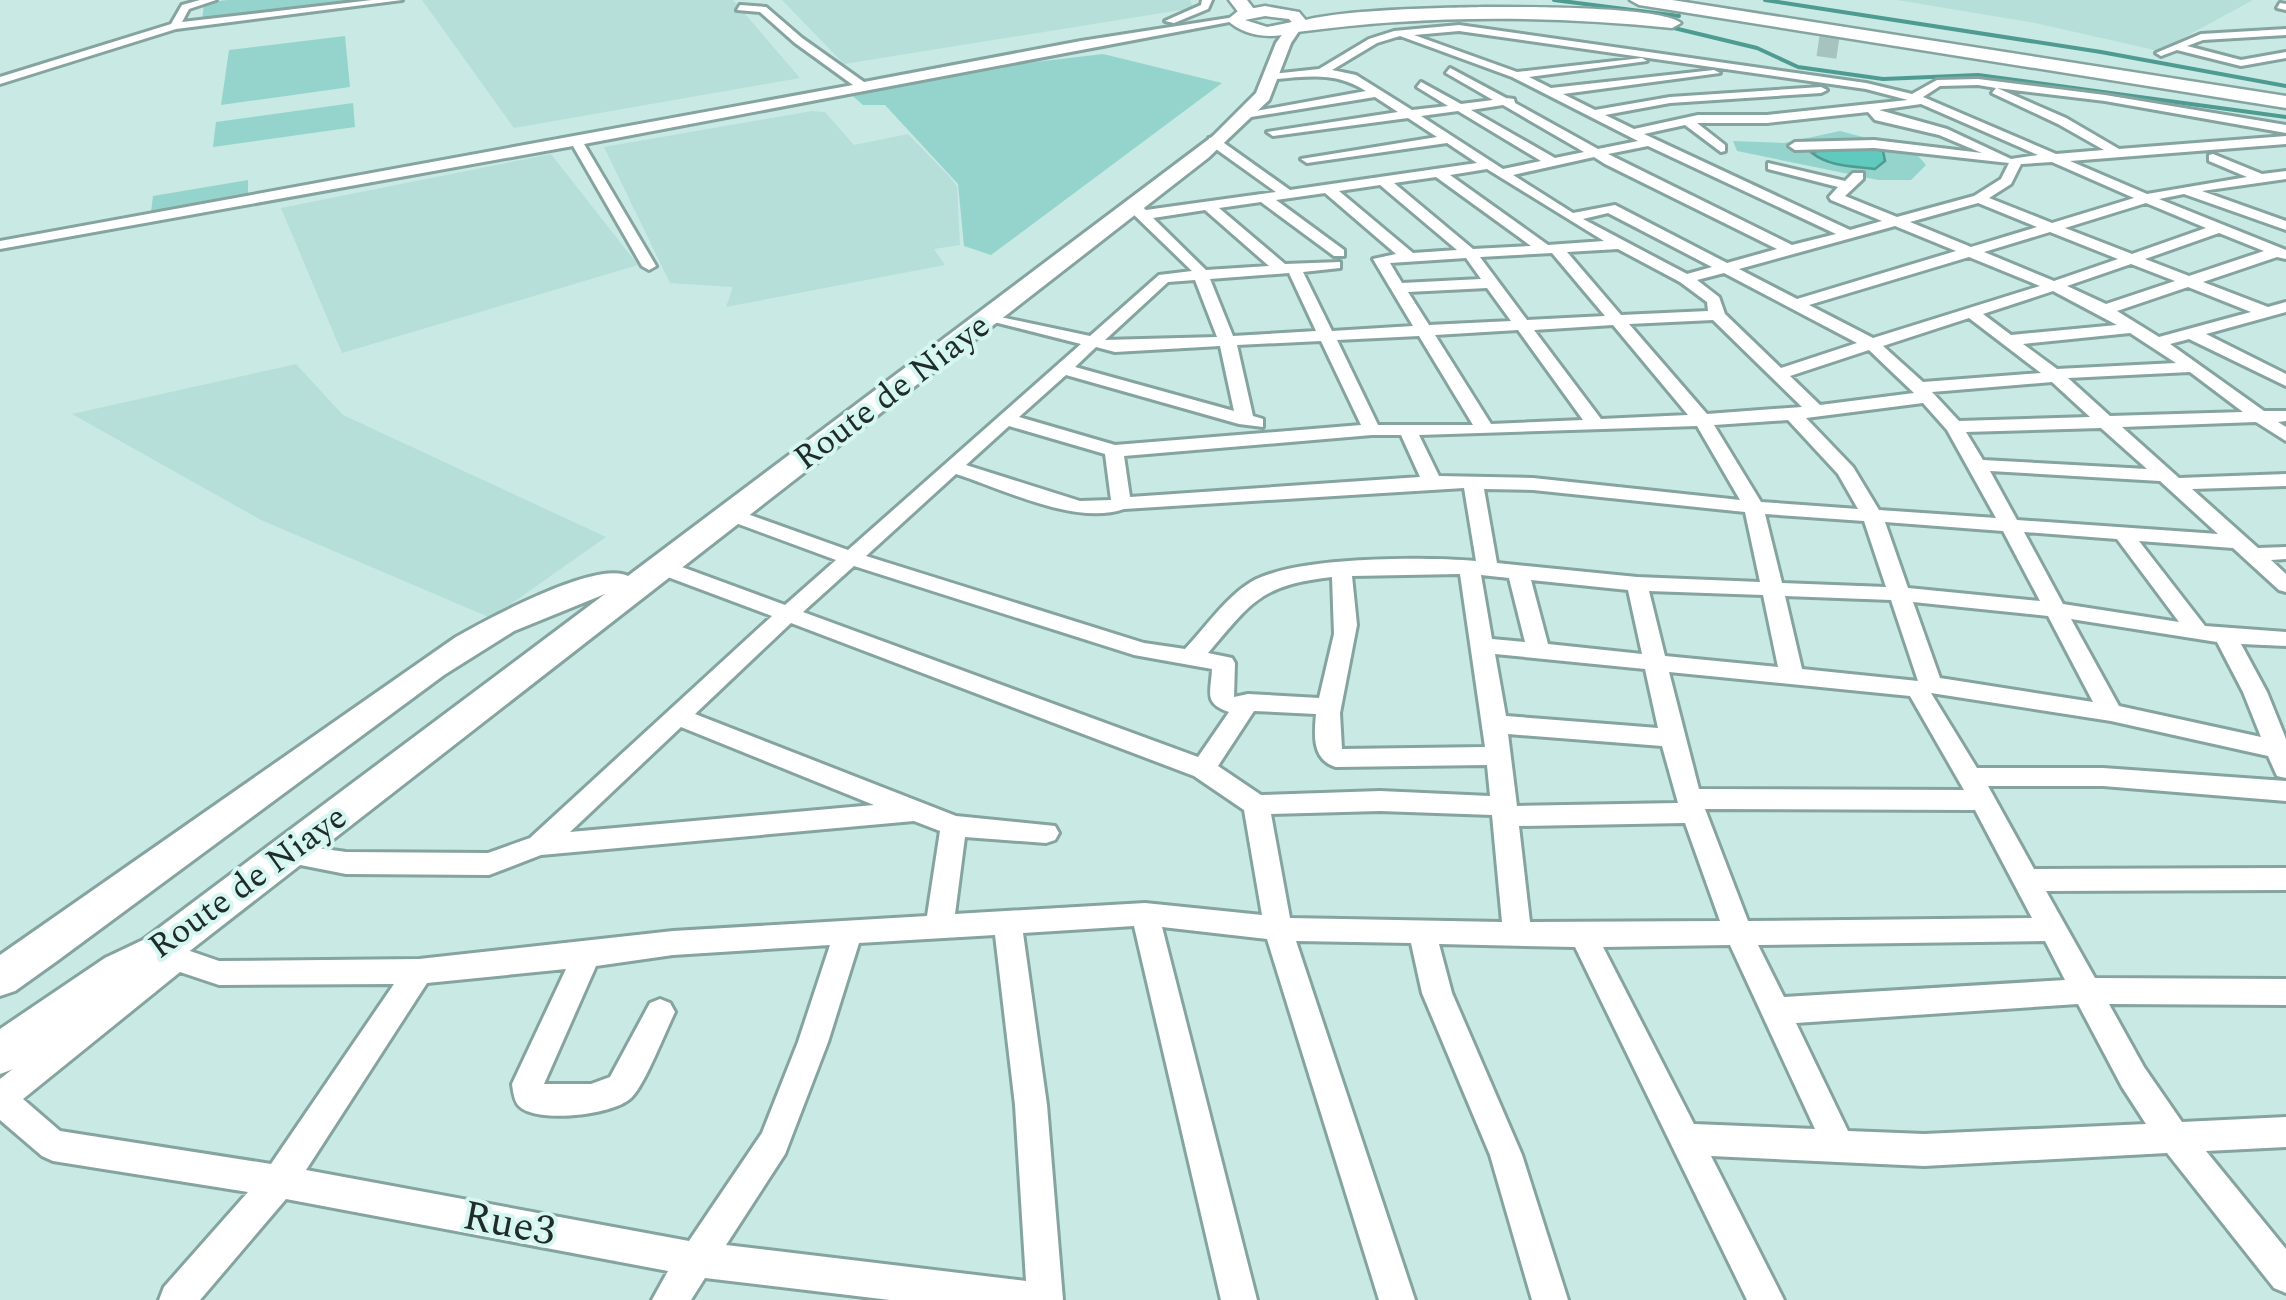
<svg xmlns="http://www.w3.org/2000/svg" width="2286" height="1300" font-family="Spectral,serif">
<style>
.built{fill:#b6dfd9}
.green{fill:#95d4cc}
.water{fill:#61cabf;stroke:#4e9b92;stroke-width:2.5}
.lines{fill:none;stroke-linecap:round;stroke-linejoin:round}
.stream{stroke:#4e9b92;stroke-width:4}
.highway-tunnel{stroke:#a7c3c0;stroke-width:20;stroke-dasharray:20 10;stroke-linecap:butt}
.street-casing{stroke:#85a39f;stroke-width:6}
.secondary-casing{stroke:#85a39f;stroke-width:6}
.primary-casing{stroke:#85a39f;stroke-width:5}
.highway-casing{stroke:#85a39f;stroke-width:5}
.street{fill:#fff;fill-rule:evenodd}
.secondary{fill:#fff;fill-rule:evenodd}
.primary{fill:#fff;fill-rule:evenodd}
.highway{fill:#fff;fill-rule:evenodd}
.labels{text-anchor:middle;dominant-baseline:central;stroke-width:8;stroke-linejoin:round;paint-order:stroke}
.street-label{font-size:35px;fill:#202c2a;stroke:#d6f6f2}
.near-street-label{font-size:42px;fill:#202c2a;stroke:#d6f6f2}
</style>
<rect width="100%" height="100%" fill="#c9e9e5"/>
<g class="built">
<polygon points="422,0 733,0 800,78 514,128"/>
<polygon points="782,0 1190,0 1193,8 844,64"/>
<polygon points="1897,0 2253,0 2159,51 2035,23"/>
<polygon points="812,111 825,112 854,145 908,134 948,175 957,186 960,245 934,249 945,265 726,307 733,287 670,283 604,147"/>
<polygon points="551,154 638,265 342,353 281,208"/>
<polygon points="296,364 343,415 606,537 491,618 261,520 72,414"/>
</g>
<g class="green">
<polygon points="227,0 380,0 202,21 204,3"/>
<polygon points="345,36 350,87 221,105 229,50"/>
<polygon points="1103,54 1222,83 991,255 964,246 958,184 885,105 863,105 849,93 975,69"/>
<polygon points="353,103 355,127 213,147 216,122"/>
<polygon points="1840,131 1913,150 1926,165 1911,180 1878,180 1737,151 1733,141 1784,143"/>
<polygon points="248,180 248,196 151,212 153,196"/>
</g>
<path class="water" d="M1865,146L1883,151L1885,161L1875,169C1853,166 1830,167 1812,153L1824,148Z"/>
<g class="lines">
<g class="stream">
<polyline points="1554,0 1679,16"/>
<polyline points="1765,0 2101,52 2286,86"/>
<polyline points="1674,28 1757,48 1798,67 1883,79 1978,75 2286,117"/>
</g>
<polyline class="highway-tunnel" points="1818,46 1845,50"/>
<g class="street-casing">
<g id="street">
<polygon points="200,0 216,0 189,9 182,22 372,0 402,0 176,29 0,84 0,77 171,24 182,5"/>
<polygon points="1202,0 1212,0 1208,9 1174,23 1165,21 1201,5"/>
<polygon points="2280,3 2286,4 2286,10 2277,8"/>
<polygon points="740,5 766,7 802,38 864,82 1081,41 1235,17 1240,20 584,144 656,266 649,270 642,266 573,146 0,249 0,241 853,85 795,43 760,12 737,10"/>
<path d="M1459,25L1866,83L1912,94L1937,80L1978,79L2105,95L2286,125V133L2105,101L1997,88L2066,118L2119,149L2286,136V144L2070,161L2147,194L2247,177L2209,161V155L2213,154L2262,174L2286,171V179L2202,191L2286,221V230L2184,194L2159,199L2286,250V259L2277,257L2203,282L2268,307L2286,302V312L2206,334L2286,374V386L2189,339L2170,344L2264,411H2286V421L2278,422L2286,427V441L2256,422L2122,427L2179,478L2286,474V486L2192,489L2258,548L2286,547V559L2271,560L2286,574V592L2279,590L2233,548L2139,541L2205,626L2286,632V646L2241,644L2267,692L2286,739V778L2277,776L2268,756L2111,721L1931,693L1977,768H2103L2286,781V801L2103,786H1988L2034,869L2286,868V890L2046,891L2095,978L2286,979V1005L2109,1004L2144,1067L2182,1122L2286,1117V1147L2206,1151L2286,1249V1293L2274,1288L2167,1153L1924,1166L1711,1156L1784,1300H1747L1575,947L1439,944L1452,993L1522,1155L1568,1300H1532L1490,1155L1422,993L1411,943L1296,941L1415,1300H1379L1267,939L1162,927L1257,1300H1221L1134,926L1023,933L1047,1105L1063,1300H890L705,1278L691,1300H652L668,1271L286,1199L200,1300H159L164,1287L248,1192L53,1161L42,1156L0,1120V1079L150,961L144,952L148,943L158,940L219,961L419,959L673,931L927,916L940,831L914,821L541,855L489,875L346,874L280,861L276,854L280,847L289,844L346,852L488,853L530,838L772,616L657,573L654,568L657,563H671L785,605L836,560L725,519L722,515L725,511H739L848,550L1081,344L986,320V314L1090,336L1159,275L1192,271L1130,211V205H1140L1146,210L1276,192L1209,144V138H1217L1290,190L1477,163L1447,143L1307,163L1301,159L1437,137L1408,118L1273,136L1267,132L1398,112L1375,97L1251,117L1245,113L1366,91C1337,72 1310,76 1276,79L1272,74L1319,69L1369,39L1394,31ZM1459,31L1866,89L1908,100L1767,115H1698L1634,129L1605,115L1670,103L1821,93L1827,90L1821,87L1670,97L1595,110L1563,94L1720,73L1714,70L1551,88L1529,77L1647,61L1642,58L1517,72L1414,35ZM1400,36L1512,77L1638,141L1598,149L1515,103L1514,99L1506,98L1450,68L1446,73L1493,100L1461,104L1421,82L1417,87L1448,106L1412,110L1356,75L1332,70L1377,43ZM1978,85L1996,88L1992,93L2058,124L2104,150L2056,154L1923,97L1940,86ZM1921,104L2038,155L2011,159L1947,129L1879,110ZM1503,105L1584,152L1555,158L1471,110ZM1458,111L1541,161L1503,169L1421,116ZM1868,112L1875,120L1939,135L1982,153L1874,140L1795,142L1789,146L1795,150L1874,148L2009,163L2001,179L1974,196L1897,217L1845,196L1863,179V173H1853L1845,181L1768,163V169L1838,187L1829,197L1831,200L1882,221L1850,230L1644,134L1685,125L1721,152L1725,151V145L1697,123H1767ZM1648,146L1836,234L1792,245L1608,154ZM1594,157L1605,164L1777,249L1727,263L1615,205L1573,213L1513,175ZM2052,162L2134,198L2052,223L1989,198L2011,184L2021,164ZM1487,169L1604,241L1548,245L1450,175ZM1436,177L1531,246L1473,249L1394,183ZM1380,185L1457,250L1413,253L1339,191ZM1325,193L1396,254L1373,259L1413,326L1332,331L1303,272L1340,268V262L1285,264L1219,208L1261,202L1334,256H1344V250L1276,200ZM1978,203L2037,227L1971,247L1910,222ZM2146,203L2206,228L2132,254L2065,228ZM1205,210L1269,266L1206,270L1153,218ZM1608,213L1712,267L1687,274L1583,219ZM1895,226L1956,251L1797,299L1739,269ZM2050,232L2118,259L2054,281L1984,252ZM2219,233L2264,251L2189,276L2145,259ZM1618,249L1680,282L1707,302L1708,311L1621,315L1567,252ZM1552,253L1605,316L1527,320L1480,257ZM1969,257L2040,286L1873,338L1809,305ZM1466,258L1481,279L1402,283L1390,263ZM2131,264L2175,281L2106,304L2067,286ZM1289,273L1316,331L1233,336L1210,279ZM1724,273L1857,343L1781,368L1725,314L1719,297L1697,280ZM1195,280L1217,337L1105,340L1168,282ZM2188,287L2251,312L2159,337L2117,311ZM1487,288L1511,321L1429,325L1408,292ZM2053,291L2117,325L2011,335L1983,314ZM1969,318L2041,373L1923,382L1883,346ZM1713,320L1802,407L1707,414L1629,324ZM1613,325L1688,415L1601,419L1534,330ZM1518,330L1583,420L1491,424L1435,335ZM2130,333L2176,363L2057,369L2023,344ZM1419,336L1473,425H1378L1337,340ZM1321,341L1361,425L1115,445L1019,417L1066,375L1239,424L1263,427V419L1253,416L1237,345ZM1220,346L1234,411L1075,367L1096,347L1115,352ZM1869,350L1914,393L1820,405L1790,376ZM2190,372L2243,412L2110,416L2068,378ZM2052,382L2090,417L1959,421L1932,392ZM1923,403L1947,430L1996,518L1879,510L1853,467L1806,418ZM1788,420L1838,474L1858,509L1761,502L1714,425ZM1009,426L1105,454L1111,500L1080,501L966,465ZM1697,426L1740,500L1533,478L1439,476L1419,435ZM2101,428L2147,469L1983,460L1966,432ZM1372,435H1401L1420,477L1130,497L1124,456ZM1990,471L2160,481L2218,534L2017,520ZM956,474C1003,489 1076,526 1124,509L1464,488L1476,561C1422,557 1296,556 1251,582C1225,598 1206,627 1185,649L1144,643L866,556ZM1484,489L1533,490L1745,512L1760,582L1637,577L1497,563ZM1765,514L1864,521L1886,587L1782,583ZM1885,522L2003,531L2040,601L1908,588ZM2024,532L2117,539L2179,622L2063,604ZM854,566L1134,655L1212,669C1211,693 1203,703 1229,712L1198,757L803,612ZM1460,574L1485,747L1342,749L1340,713L1357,625L1352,576ZM1481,575L1509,578L1525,642L1492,639ZM1332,577L1334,634L1319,698L1248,694L1234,697L1235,663L1232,658L1208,653C1252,601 1261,585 1332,577ZM1531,580L1628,590L1642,654L1548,644ZM1649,591L1763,595L1778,667L1665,656ZM1785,596L1891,600L1918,681L1802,669ZM1913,602L2048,616L2093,702L1940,678ZM2071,619L2217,642L2243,692L2261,737L2119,706ZM791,623L1194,776L1244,810L1262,915L1145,903L955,914L965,837L1046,843L1055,840L1059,833L1055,826L956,816L695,714ZM1495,654L1645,669L1658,728L1506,716ZM1669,672L1910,696L1964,790L1699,789ZM1254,711L1316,714C1314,736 1312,760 1336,767L1487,765L1490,796L1380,791L1261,795L1218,766ZM681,727L874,805L570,832ZM1508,734L1662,746L1678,803L1517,806ZM1705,809L1975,810L2032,918L1748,921ZM1380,811L1492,815L1502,922L1290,918L1271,814ZM1685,823L1720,921L1530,922L1519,826ZM995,935L1015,1105L1026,1281L726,1245L785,1154L828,1042L859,943ZM2045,941L2065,980L1784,997L1758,945ZM830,945L798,1042L762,1133L689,1241L306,1170L427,983L566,969L512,1084C513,1091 514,1101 519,1106C536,1124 616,1115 632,1097C646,1082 665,1032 675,1012L670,1003L660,999L650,1003L610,1077L591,1084H544L596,966L673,955ZM1730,945L1815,1129L1694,1124L1603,947ZM180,972L219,985L394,984L271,1164L60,1131L23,1099ZM2078,1004L2122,1087L2146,1124L1924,1134L1848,1131L1796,1023Z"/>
<polygon points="2286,29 2286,35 2203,40 2187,46 2241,60 2286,52 2286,58 2241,66 2177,50 2161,56 2156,53 2201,34"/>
</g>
</g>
<g class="secondary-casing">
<path id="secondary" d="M1289,25L1301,28L1291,43L1269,100L1208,158L173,964L135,984L16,1068L0,1074V1029L105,958L143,940L605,594L514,631L444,675L57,961L15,991L0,996V955L456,637C488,619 596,560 628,576L1213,136L1256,93L1276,43Z"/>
</g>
<g class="primary-casing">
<path id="primary" d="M1265,6L1299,12L1309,24C1286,41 1248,40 1227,20L1238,11ZM1265,16L1289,19L1292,22L1267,27L1245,20Z"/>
</g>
<g class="highway-casing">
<g id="highway">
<polygon points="1229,0 1247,0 1257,13 1242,17"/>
<polygon points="1630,0 1672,0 2286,96 2286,108 1639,5"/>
<path d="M1484,7C1519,7 1659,6 1681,23L1672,28C1546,15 1423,15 1297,32L1288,27C1311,9 1448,8 1484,7Z"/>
</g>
</g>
<use href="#street" class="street"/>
<use href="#secondary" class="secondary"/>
<use href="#primary" class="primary"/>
<use href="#highway" class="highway"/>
</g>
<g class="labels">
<g class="street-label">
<text transform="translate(892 392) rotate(-37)">Route de Niaye</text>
<text transform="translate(248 882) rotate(-36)">Route de Niaye</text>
</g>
<g class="near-street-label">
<text transform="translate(509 1224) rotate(11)">Rue3</text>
</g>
</g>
</svg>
